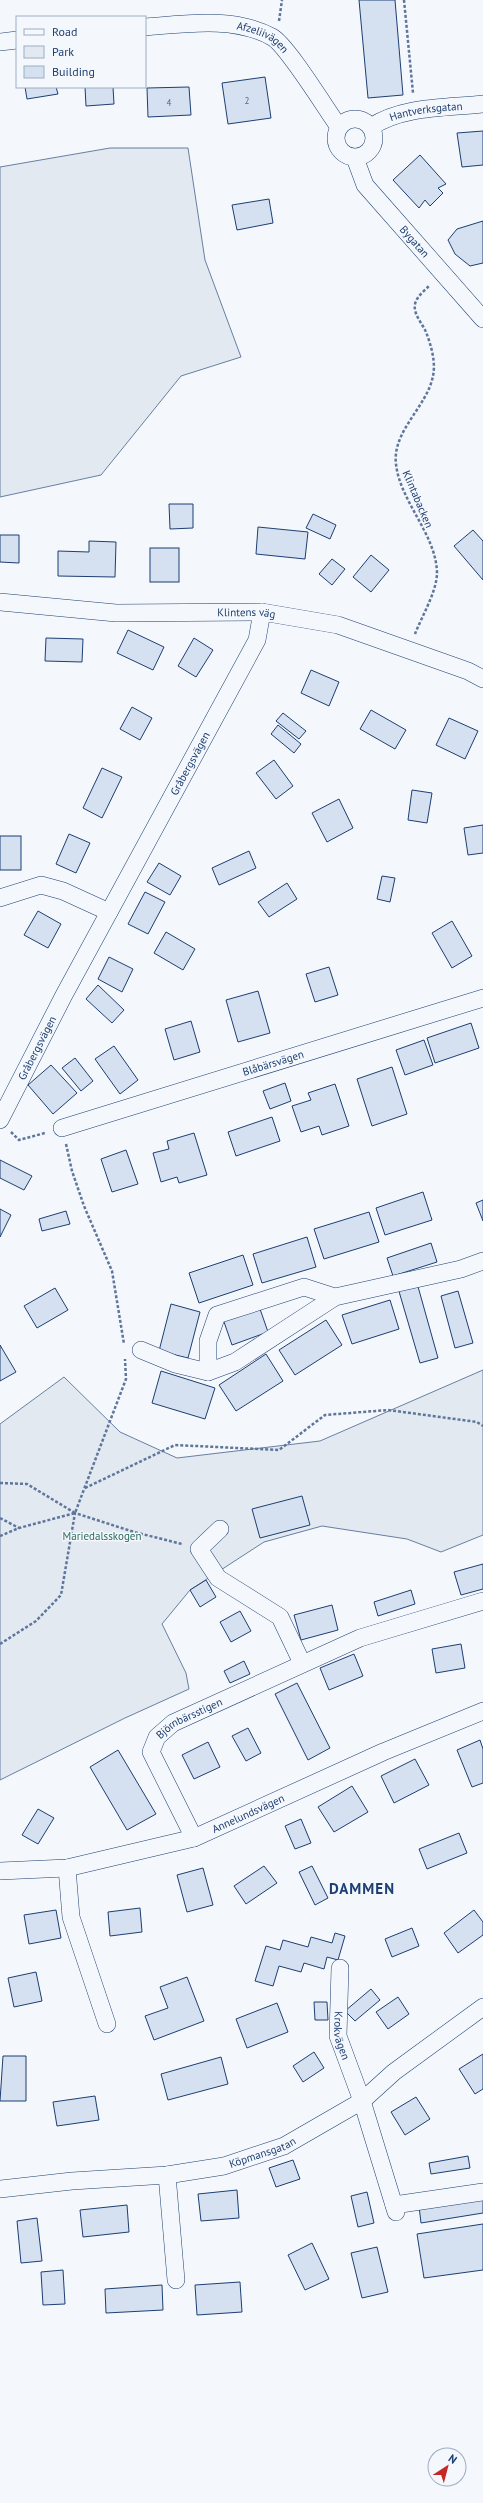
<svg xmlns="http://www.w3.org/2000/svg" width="483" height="2503" font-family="'PT Sans',sans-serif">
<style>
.green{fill:#e3e9f0;stroke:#687fa3}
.building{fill:#d5e0f0;stroke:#1d3f73}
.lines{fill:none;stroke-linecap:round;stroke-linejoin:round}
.street-casing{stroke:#1d3f73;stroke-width:18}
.path{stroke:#5e769c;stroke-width:2.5;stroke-dasharray:3 2;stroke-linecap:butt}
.street{stroke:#f4f7fb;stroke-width:17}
.labels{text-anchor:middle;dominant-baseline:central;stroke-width:3;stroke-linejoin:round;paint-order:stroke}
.number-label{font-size:9px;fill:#4b6792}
.street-label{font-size:11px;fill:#1d3f73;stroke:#f4f7fb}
.park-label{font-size:11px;fill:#2c6c60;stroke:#f4f7fb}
.district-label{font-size:15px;font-weight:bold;letter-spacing:1px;fill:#1d3f73;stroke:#f4f7fb}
</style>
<rect width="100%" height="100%" fill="#f4f7fb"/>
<g class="green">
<polygon points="110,148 188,148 205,260 241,357 181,376 101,475 0,497 0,167"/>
<polygon points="483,1370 483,1535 441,1552 407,1539 322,1526 264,1542 190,1590 162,1624 186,1673 189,1689 125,1718 0,1780 0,1424 64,1377 120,1432 177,1458 320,1441"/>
</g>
<g class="building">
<polygon points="359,0 395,0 403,95 368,98"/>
<polygon points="265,77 271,118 228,124 222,83"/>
<polygon points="25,87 56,87 58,94 27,99"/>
<polygon points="85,87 113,87 114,104 86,106"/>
<polygon points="189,87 191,115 148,117 147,88"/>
<polygon points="483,131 483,165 462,167 457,133"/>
<polygon points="420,155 446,184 438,188 443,193 430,206 425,200 419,208 393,180"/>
<polygon points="269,199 273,223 237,230 232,205"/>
<polygon points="483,221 483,263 470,266 455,254 448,240 457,229"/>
<polygon points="169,504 193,504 193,528 170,529"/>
<polygon points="313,514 336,525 330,539 306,528"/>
<polygon points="258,527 308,532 305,559 256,554"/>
<polygon points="473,530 483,541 483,580 454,546"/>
<polygon points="0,535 19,535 19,563 0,562"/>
<polygon points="89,541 116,542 115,577 58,576 58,551 89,552"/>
<rect x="150" y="548" width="29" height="34"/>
<polygon points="371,555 389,570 371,592 353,577"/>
<polygon points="332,559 345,569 332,585 319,574"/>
<polygon points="128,630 164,647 153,670 117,653"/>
<polygon points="46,638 83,639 82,662 45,661"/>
<polygon points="194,638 213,650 196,677 178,666"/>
<polygon points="311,670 339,682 329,706 301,693"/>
<polygon points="132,707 152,718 140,740 120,729"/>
<polygon points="371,710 406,730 395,749 360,729"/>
<polygon points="283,713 306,731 299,739 276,721"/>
<polygon points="449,718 478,731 465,759 436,745"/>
<polygon points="278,725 301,744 294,753 271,734"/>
<polygon points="274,760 293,786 276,799 256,773"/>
<polygon points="102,768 122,777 102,818 83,808"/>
<polygon points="412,790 432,793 427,823 408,820"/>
<polygon points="339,799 353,828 327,842 312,813"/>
<polygon points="483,825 483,853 468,855 464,828"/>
<polygon points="69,834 90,843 76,873 56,864"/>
<rect x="0" y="836" width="21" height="34"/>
<polygon points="249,851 256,868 219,885 212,868"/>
<polygon points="159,863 181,876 170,895 147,882"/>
<polygon points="382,876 395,878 390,902 377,899"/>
<polygon points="287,883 297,899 269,917 258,902"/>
<polygon points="145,892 165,902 148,934 128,924"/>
<polygon points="38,911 61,924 48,948 24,935"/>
<polygon points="452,921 472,956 452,968 432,933"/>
<polygon points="166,932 195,949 183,970 154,953"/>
<polygon points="109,957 133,969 122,992 98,979"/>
<polygon points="329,967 338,995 315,1002 306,974"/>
<polygon points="98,985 124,1010 112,1023 86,999"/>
<polygon points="258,991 270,1033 238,1042 226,1000"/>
<polygon points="191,1021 200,1052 174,1060 165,1029"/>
<polygon points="471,1023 479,1048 435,1063 427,1038"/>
<polygon points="424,1040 433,1065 405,1075 396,1050"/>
<polygon points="114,1046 138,1080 120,1094 95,1059"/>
<polygon points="75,1058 93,1081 81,1091 62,1068"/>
<polygon points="51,1065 77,1093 53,1114 28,1085"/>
<polygon points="392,1067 407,1114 372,1126 357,1079"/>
<polygon points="285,1083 291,1101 270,1109 263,1091"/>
<polygon points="335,1084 349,1126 322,1135 319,1126 301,1132 292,1106 311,1100 308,1093"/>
<polygon points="272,1117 280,1141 236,1156 228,1132"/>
<polygon points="194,1133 207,1175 179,1183 177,1177 161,1182 153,1153 169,1149 167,1141"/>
<polygon points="126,1150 138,1184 112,1192 101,1159"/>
<polygon points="0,1160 32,1176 24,1190 0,1178"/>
<polygon points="423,1192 432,1220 385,1235 376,1208"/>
<polygon points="483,1200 483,1221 476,1203"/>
<polygon points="0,1209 11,1215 0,1237"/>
<polygon points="66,1211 70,1224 42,1231 39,1219"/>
<polygon points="369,1212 379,1242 324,1259 314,1229"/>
<polygon points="307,1237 316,1267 262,1283 253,1254"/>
<polygon points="431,1243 437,1262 393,1276 387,1258"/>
<polygon points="243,1255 253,1285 199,1303 189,1273"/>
<polygon points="417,1283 438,1358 420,1363 398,1288"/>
<polygon points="55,1288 68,1310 37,1328 24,1306"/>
<polygon points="458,1291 473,1343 455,1348 441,1296"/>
<polygon points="390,1300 399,1329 352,1344 342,1315"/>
<polygon points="171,1304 200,1312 188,1358 159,1351"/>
<polygon points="259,1306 268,1332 232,1345 223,1319"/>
<polygon points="326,1320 342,1345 295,1375 279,1350"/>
<polygon points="0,1345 16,1372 0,1381"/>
<polygon points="266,1354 283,1381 236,1411 219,1385"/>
<polygon points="161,1371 215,1388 205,1419 152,1403"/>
<polygon points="302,1496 310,1525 260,1538 252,1509"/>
<polygon points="483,1564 483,1589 461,1595 454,1572"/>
<polygon points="206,1580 216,1597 200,1607 190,1590"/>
<polygon points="411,1590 415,1604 378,1616 374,1602"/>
<polygon points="332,1605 338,1630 301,1640 294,1615"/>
<polygon points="240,1611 251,1631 231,1642 220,1622"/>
<polygon points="461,1644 465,1668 436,1673 432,1649"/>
<polygon points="354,1654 363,1676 329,1690 320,1668"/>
<polygon points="244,1661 250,1674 230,1683 224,1671"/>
<polygon points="297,1683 330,1748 308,1760 275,1694"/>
<polygon points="248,1728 261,1753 246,1761 232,1736"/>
<polygon points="480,1740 483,1749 483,1783 472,1787 457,1750"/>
<polygon points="208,1742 220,1767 194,1779 182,1755"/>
<polygon points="118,1750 156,1814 127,1830 90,1767"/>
<polygon points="415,1759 429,1785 394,1803 381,1776"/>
<polygon points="352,1786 368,1812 334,1832 318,1807"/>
<polygon points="38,1809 54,1818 38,1844 22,1835"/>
<polygon points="301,1819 311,1843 295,1849 285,1826"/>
<polygon points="459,1833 467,1853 427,1869 419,1849"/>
<polygon points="264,1866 277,1883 246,1904 234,1886"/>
<polygon points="312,1866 328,1898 315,1905 299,1872"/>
<polygon points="203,1868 213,1905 187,1912 177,1875"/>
<polygon points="140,1908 142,1932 110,1936 108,1912"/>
<polygon points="56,1910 61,1938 29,1944 24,1915"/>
<polygon points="474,1910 483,1922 483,1935 458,1953 444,1933"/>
<polygon points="412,1928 419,1946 392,1957 385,1939"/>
<polygon points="335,1933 345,1936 338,1960 327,1957 324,1969 304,1963 301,1972 279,1966 273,1986 255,1981 266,1946 280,1950 283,1940 308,1947 311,1937 332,1943"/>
<polygon points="36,1972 42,2001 14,2007 8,1978"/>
<polygon points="187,1977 204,2021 154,2040 145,2016 168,2008 160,1987"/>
<polygon points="371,1989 380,2000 355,2021 345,2011"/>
<polygon points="398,1997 409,2014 388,2029 376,2012"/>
<polygon points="314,2002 327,2002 328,2020 315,2020"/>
<polygon points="277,2003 288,2032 247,2048 236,2019"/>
<polygon points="314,2052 324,2068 303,2082 293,2066"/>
<polygon points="483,2054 483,2089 475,2094 459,2069"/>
<polygon points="3,2056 26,2056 26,2101 0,2101"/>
<polygon points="221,2057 228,2084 168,2100 161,2074"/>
<polygon points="95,2096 99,2120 57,2126 53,2102"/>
<polygon points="416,2097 430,2119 405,2135 391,2112"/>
<polygon points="468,2156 470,2168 431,2174 429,2163"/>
<polygon points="293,2160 300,2179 276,2187 269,2168"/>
<polygon points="237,2190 239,2218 201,2221 198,2194"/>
<polygon points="367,2192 374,2223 358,2227 351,2196"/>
<polygon points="483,2196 483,2213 421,2223 419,2206"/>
<polygon points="127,2205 129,2232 83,2237 80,2210"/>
<polygon points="37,2218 42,2261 21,2263 17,2221"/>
<polygon points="483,2224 483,2270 424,2278 417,2234"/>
<polygon points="312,2243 329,2279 305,2290 288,2255"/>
<polygon points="377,2247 388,2292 362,2298 351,2253"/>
<polygon points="63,2270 65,2304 43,2305 41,2272"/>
<polygon points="240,2282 242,2312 197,2315 195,2285"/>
<polygon points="162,2285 163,2310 106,2313 105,2289"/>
</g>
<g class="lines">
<g class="street-casing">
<g id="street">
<path id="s1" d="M145,27C185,24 234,16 272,37C287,45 326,109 339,127"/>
<polyline points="0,42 17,40"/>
<circle cx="355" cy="138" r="19"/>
<path id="s2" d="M371,127C402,106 447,108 483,104"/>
<path id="s3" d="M355,158L365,185L483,319"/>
<path id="s4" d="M0,602L116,613L262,612L338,625L468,671L483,679"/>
<polyline points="0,898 41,885 63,891 109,912"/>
<path id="s5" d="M0,1120L64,995L257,640L262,612"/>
<path id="s6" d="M62,1128L483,998"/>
<polyline points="141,1350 175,1364 208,1372 235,1362 335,1297 461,1269 483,1261"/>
<polyline points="208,1372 208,1341 217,1315 304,1287 335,1297"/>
<polyline points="220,1529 199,1549 218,1578 280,1617 302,1663"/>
<path id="s7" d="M194,1838L151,1752L157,1737L173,1723L360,1638L483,1601"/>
<polyline points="67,1868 71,1917 107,2024"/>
<path id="s8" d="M0,1871L67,1868L194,1838L383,1752L483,1711"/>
<path id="s9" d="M340,1968L338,2036L362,2101L396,2212"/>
<polyline points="167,2175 176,2280"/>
<path id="s10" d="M0,2189L72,2181L167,2175L224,2166L284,2146L362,2101L394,2072L483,2007"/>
<polyline points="394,2205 483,2192"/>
</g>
</g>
<g class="path">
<polyline points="404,0 413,93"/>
<polyline points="279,21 282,0"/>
<path d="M415,634C422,616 436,593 437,574C437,535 400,502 396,464C392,431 427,407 433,376C436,362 431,345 426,332C422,323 413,314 415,304C417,296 425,290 430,285"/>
<polyline points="11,1132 19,1140 45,1133"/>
<polyline points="66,1144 72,1171 84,1206 112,1271 124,1344"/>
<polyline points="0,1483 27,1484 75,1513"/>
<polyline points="85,1488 175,1445 279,1450 325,1415 388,1410 477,1422 483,1426"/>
<polyline points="0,1518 19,1528"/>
<polyline points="0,1536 19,1528 75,1513 126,1379 125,1359"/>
<polyline points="0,1644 36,1621 61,1595 75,1513 134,1532 182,1544"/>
</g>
<use href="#street" class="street"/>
</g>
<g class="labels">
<g class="number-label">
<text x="247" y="100">2</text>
<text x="169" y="102">4</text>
</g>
<g class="street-label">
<text stroke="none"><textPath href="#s1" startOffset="121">Afzeliivägen</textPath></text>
<text stroke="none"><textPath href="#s2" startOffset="58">Hantverksgatan</textPath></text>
<text stroke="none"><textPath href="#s3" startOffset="104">Bygatan</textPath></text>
<text transform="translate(418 499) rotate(67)">Klintabacken</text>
<text stroke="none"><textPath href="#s4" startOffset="247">Klintens väg</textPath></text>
<text stroke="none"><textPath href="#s5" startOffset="404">Gråbergsvägen</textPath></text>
<text stroke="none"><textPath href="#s5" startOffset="81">Gråbergsvägen</textPath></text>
<text stroke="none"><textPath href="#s6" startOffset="221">Blåbärsvägen</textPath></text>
<text stroke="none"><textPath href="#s7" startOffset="150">Björnbärsstigen</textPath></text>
<text stroke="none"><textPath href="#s8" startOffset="257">Annelundsvägen</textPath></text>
<text stroke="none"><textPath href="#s9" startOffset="68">Krokvägen</textPath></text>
<text stroke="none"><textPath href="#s10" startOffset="266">Köpmansgatan</textPath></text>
</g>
<g class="park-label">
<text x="102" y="1536">Mariedalsskogen</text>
</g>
<g class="district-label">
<text x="362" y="1888">DAMMEN</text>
</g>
</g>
<rect x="16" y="16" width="130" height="72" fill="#f4f7fb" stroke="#9eadc5"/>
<rect x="24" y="29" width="20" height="6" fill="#f4f7fb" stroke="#9eadc5"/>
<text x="52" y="36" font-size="12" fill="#1d3f73">Road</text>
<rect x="24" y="46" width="20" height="12" fill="#e3e9f0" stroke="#9eadc5"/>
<text x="52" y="56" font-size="12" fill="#1d3f73">Park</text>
<rect x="24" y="66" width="20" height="12" fill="#d5e0f0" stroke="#9eadc5"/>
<text x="52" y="76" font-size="12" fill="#1d3f73">Building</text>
<g transform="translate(447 2467) rotate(36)"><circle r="19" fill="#f4f7fb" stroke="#9eadc5"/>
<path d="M0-3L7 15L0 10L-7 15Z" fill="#c62828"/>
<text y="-6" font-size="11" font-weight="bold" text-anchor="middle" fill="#1d3f73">N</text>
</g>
</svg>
